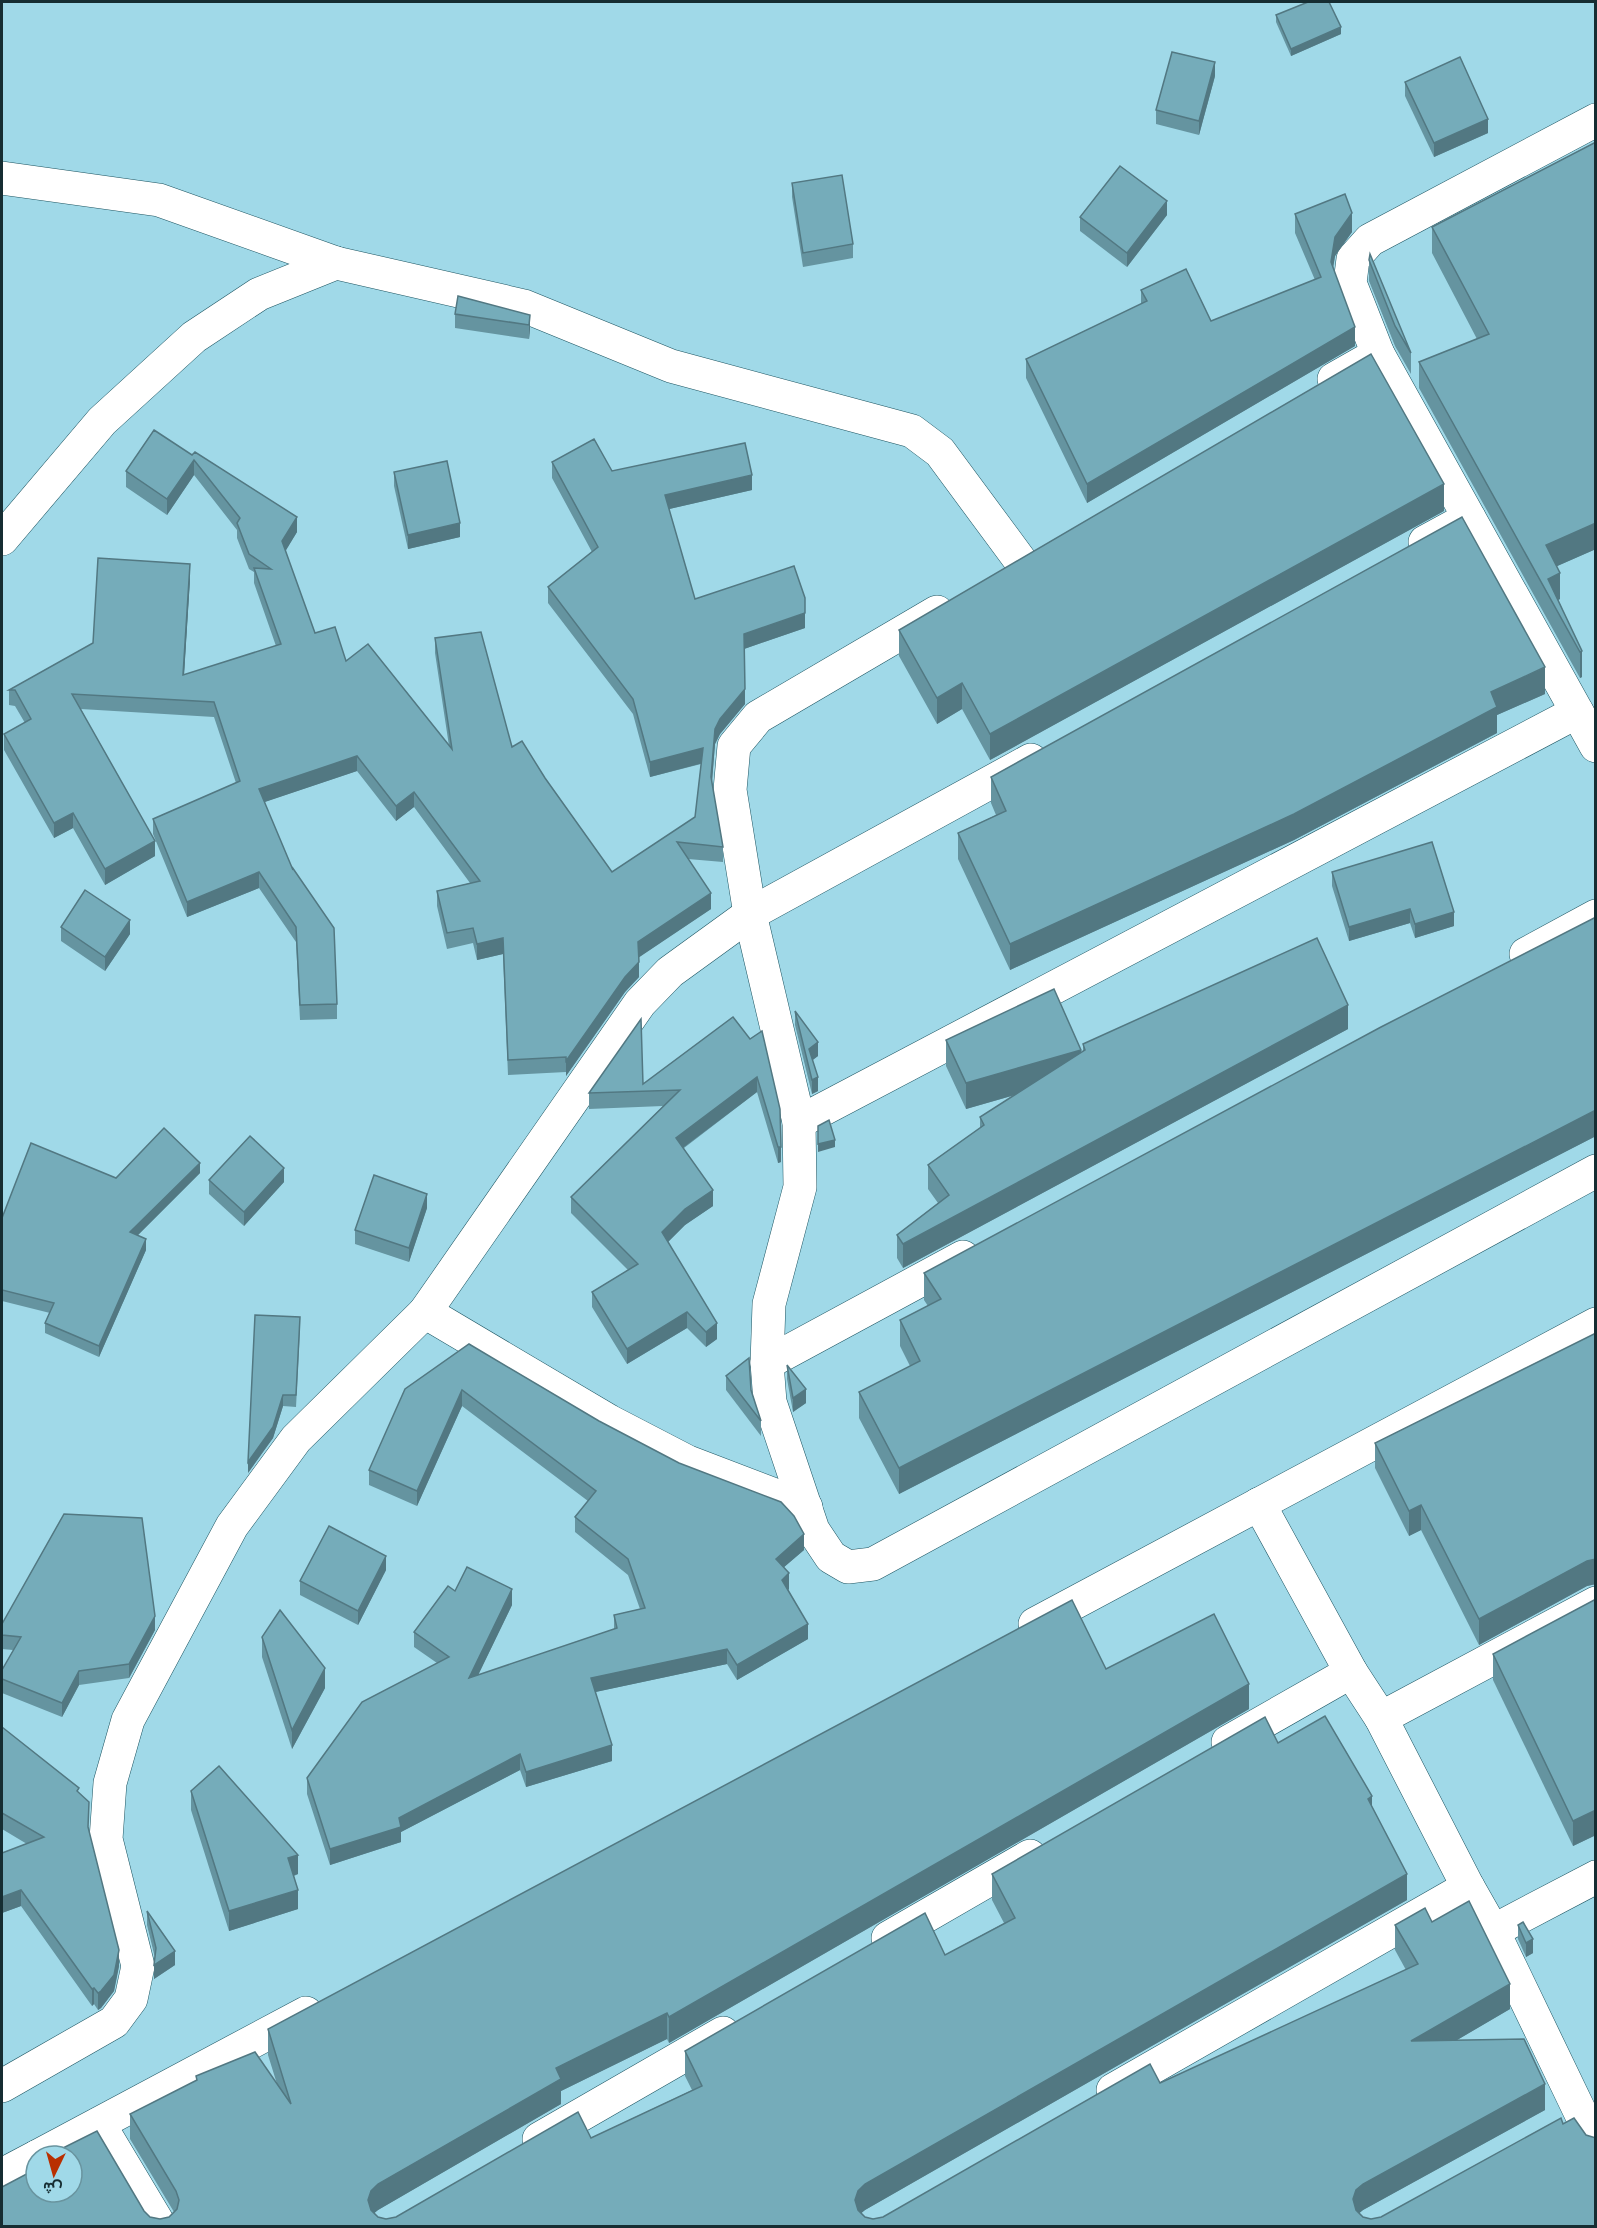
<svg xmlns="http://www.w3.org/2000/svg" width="1597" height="2228" font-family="Overpass,Vazirmatn,sans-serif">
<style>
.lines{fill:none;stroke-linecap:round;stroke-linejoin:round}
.minor-casing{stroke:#1c5461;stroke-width:34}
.minor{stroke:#fff;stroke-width:33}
.wall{fill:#6594a0}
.shaded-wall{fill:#527882}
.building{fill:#75acba;stroke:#527882;stroke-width:1.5}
</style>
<rect width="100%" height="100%" fill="#a0d9e8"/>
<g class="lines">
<g class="minor-casing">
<g id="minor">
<polyline points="1596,120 1370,240 1353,259 1350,283 1378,354 1596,746"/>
<polyline points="2,178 159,200 336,263 524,306 671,366 912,431 940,452 1022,563"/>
<polyline points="1334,379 1378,354"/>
<polyline points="2,539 102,421 194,337 259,294 336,263"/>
<polyline points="1425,542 1469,518"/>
<polyline points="937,612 758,717 734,746 730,790 750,914 799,1122 800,1187 769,1304 767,1363 770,1402 813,1530 831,1557 848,1567 873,1564 1596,1171"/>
<polyline points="1526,954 1596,916"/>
<polyline points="799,1122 1577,712"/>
<polyline points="425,1312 609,1421 688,1462 806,1507"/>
<polyline points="767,1363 963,1257"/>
<polyline points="1259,1504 1351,1672 1381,1718 1468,1887 1493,1931 1596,2145"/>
<polyline points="1035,1624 1596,1324"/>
<polyline points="1381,1718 1596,1603"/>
<polyline points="1228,1742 1351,1672"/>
<polyline points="1493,1931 1596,1877"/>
<polyline points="888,1938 1030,1856"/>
<polyline points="2,2086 114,2022 131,1999 138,1966 106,1839 110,1783 128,1720 232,1526 296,1439 425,1312 640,1003 670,972 750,914 1031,760"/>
<polyline points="1113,2090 1468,1887"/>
<polyline points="99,2124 160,2226"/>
<polyline points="539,2139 723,2033"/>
<polyline points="38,2156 306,2013"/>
<polyline points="2,2175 36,2157"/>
</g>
</g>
<use href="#minor" class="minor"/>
</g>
<g class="wall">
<polygon points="1276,15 1341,34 1291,56 1276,22"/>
<polygon points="1215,76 1199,135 1156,124 1156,110"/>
<polygon points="1405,82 1488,133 1434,157 1405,96"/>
<polygon points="1596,142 1596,549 1557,566 1560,599 1558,600 1582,651 1582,677 1580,678 1419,388 1419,362 1477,339 1432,253 1432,227"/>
<polygon points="792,183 853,244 853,258 803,267 792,197"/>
<polygon points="1295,214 1352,232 1335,256 1333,267 1355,346 1087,503 1026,378 1026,359 1141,304 1141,290 1211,321 1315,280 1295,233"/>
<polygon points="1167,215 1127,267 1080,231 1080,217"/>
<polygon points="1369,260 1411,353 1411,374 1395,346 1369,281"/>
<polygon points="455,314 530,315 530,329 529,339 455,328"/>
<polygon points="154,430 297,532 285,551 315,633 346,661 449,746 435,653 435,638 512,747 545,778 612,872 695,817 701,764 650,777 633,714 548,603 548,587 592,552 552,478 552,462 612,471 752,490 669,509 695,599 805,628 744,649 745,704 720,734 715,744 712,783 723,847 723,862 688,859 711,909 639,957 639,977 625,992 566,1076 566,1072 508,1075 503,954 477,960 473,943 447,949 437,906 437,891 470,883 414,807 396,821 357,771 264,802 337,1004 337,1019 300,1020 296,942 259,888 187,917 153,834 153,819 236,783 214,717 81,709 155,856 105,885 73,828 54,838 4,750 4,734 25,723 15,706 9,705 9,690 93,643 190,579 184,675 276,646 254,583 254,572 249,569 237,538 237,530 194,475 167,515 126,487 126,471"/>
<polygon points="394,472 460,537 408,549 394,486"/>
<polygon points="1444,511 990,760 962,709 937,724 899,656 899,630"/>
<polygon points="1545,694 1497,715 1497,733 1294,840 1010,970 958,859 958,833 996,815 991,803 991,777"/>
<polygon points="1332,872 1454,926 1415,938 1410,923 1349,941 1332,886"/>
<polygon points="1596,917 1596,1136 899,1494 859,1418 859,1392 910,1366 900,1346 900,1320 928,1306 924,1300 924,1273"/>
<polygon points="61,927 130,934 105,971 61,941"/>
<polygon points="795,1011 818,1056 812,1060 818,1091 812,1094 795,1025"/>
<polygon points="1348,1029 903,1268 897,1258 897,1235 938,1203 928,1189 928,1165 980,1128 980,1117 1015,1095 966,1109 946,1066 946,1040 1081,1053 1083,1051 1083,1044"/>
<polygon points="762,1031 781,1162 778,1163 757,1092 684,1148 713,1206 685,1225 668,1242 717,1339 706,1347 687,1328 627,1364 592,1307 592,1292 628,1270 571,1213 571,1197 663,1106 589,1109 589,1093 643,1084 750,1039"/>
<polygon points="200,1173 138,1235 146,1250 99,1357 45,1333 45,1323 50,1313 2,1301 2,1218 116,1178"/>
<polygon points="209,1180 284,1182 244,1226 209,1194"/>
<polygon points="427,1208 409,1262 355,1244 355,1230"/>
<polygon points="300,1329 296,1407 283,1406 273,1438 248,1473"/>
<polygon points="1596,1333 1596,1584 1587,1586 1479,1645 1421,1530 1409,1536 1375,1468 1375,1443"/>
<polygon points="469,1344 804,1550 784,1567 789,1589 788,1590 808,1639 737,1680 727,1664 595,1692 612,1761 526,1787 520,1770 401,1832 401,1842 330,1865 307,1794 307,1778 437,1663 414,1647 414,1632 455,1591 512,1605 478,1675 614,1629 614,1615 640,1609 628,1575 575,1532 575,1517 588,1501 462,1406 417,1506 369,1485 369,1470"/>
<polygon points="787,1365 806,1403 793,1412 787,1379"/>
<polygon points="726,1376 751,1390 761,1421 761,1436 726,1390"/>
<polygon points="386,1570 358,1625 300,1595 300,1581"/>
<polygon points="1596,1599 1596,1835 1573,1846 1493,1680 1493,1654"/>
<polygon points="2,1624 155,1630 129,1678 79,1685 62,1717 2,1693 2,1670 13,1650 2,1649"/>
<polygon points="262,1637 325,1688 292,1749 262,1657"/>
<polygon points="1106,1669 1249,1709 669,2043 667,2039 561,2091 561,2104 378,2210 374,2213 378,2217 386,2219 396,2217 591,2138 692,2090 685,2076 685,2051 945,1955 1004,1923 992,1900 992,1874 1278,1743 1372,1807 1407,1900 865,2210 861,2213 865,2217 873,2219 883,2217 1160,2083 1406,1970 1395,1950 1395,1925 1432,1922 1510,2009 1457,2040 1545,2110 1363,2210 1359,2213 1363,2217 1371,2219 2,2226 144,2211 150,2217 160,2219 169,2217 174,2212 130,2139 130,2114 196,2081 196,2076 277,2084 268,2055 268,2029"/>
<polygon points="2,1727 79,1793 88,1829 119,1966 114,1991 101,2008 98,2010 94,2004 92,2006 21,1906 2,1913 2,1853 27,1844 2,1829"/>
<polygon points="191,1791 298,1874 294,1876 298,1909 229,1931 191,1810"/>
<polygon points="147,1911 175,1965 154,1979 155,1958 147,1925"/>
<polygon points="1518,1925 1533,1953 1526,1957 1518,1939"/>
</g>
<g class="shaded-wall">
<polygon points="1341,27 1341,34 1291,56 1291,49"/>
<polygon points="1215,62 1215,76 1199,135 1199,121"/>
<polygon points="1488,119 1488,133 1434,157 1434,143"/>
<polygon points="1167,201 1167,215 1127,267 1127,253"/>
<polygon points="1352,213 1352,232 1335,256 1331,281 1331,262 1335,237"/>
<polygon points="530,315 530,329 529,339 529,325"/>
<polygon points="1355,327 1355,346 1087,503 1087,484"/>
<polygon points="194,460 194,475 167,515 167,499"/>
<polygon points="752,475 752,490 665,510 665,495"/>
<polygon points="1444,484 1444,511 990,760 990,734"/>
<polygon points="297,517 297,532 282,557 282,541"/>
<polygon points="460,523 460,537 408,549 408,535"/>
<polygon points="1596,523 1596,549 1546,571 1546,545"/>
<polygon points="190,564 190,579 183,691 183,675"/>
<polygon points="1560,573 1560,599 1552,603 1548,579"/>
<polygon points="805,613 805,628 744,649 744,634"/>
<polygon points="1582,651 1582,677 1580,678 1580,652"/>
<polygon points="1545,667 1545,694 1497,715 1497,733 1294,840 1010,970 1010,944 1491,692"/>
<polygon points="962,683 962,709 937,724 937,698"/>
<polygon points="745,689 745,704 720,734 715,744 711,793 711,777 715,729 720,719"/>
<polygon points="703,748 703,763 650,777 650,762"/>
<polygon points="357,756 357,771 259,804 259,789"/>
<polygon points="414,792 414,807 396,821 396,806"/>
<polygon points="73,813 73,828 54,838 54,823"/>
<polygon points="155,841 155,856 105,885 105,869"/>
<polygon points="259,872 259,888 187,917 187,902"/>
<polygon points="711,893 711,909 638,958 638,942"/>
<polygon points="1410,909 1410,923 1349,941 1349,927"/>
<polygon points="1454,912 1454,926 1415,938 1415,924"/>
<polygon points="130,920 130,934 105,971 105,957"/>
<polygon points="503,938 503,954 477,960 477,944"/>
<polygon points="639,962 639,977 625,992 566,1076 566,1061 625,977"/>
<polygon points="1348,1005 1348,1029 903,1268 903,1244"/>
<polygon points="818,1042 818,1056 809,1063 809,1049"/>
<polygon points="1081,1050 1081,1076 966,1109 966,1083"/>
<polygon points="757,1077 757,1092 676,1153 676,1138"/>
<polygon points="818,1077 818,1091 812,1094 812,1080"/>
<polygon points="1596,1110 1596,1136 899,1494 899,1468"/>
<polygon points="835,1140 835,1147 818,1152 818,1144"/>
<polygon points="778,1147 781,1147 781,1162 778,1163"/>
<polygon points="200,1163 200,1173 130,1243 130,1232"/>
<polygon points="284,1168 284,1182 244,1226 244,1212"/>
<polygon points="713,1190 713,1206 685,1225 662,1248 662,1232 685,1209"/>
<polygon points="427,1194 427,1208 409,1262 409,1248"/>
<polygon points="146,1239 146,1250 99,1357 99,1346"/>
<polygon points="687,1312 687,1328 627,1364 627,1349"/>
<polygon points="717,1323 717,1339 706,1347 706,1332"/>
<polygon points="806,1389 806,1403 793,1412 793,1398"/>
<polygon points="462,1390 462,1406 417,1506 417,1491"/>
<polygon points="283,1395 283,1406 273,1438 248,1473 248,1462"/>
<polygon points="1421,1505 1421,1530 1409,1536 1409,1511"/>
<polygon points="804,1534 804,1550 776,1574 776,1559"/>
<polygon points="386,1556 386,1570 358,1625 358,1611"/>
<polygon points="1596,1559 1596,1584 1587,1586 1479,1645 1479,1619 1587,1561"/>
<polygon points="789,1573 789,1589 782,1595 782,1580"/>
<polygon points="512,1589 512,1605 469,1694 469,1678"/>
<polygon points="155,1616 155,1630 129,1678 129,1664"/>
<polygon points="808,1624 808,1639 737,1680 737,1665"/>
<polygon points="727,1649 727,1664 591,1693 591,1678"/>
<polygon points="325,1668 325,1688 292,1749 292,1730"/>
<polygon points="79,1671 79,1685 62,1717 62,1703"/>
<polygon points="1249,1684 1249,1709 669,2043 669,2017"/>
<polygon points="612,1745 612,1761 526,1787 526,1772"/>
<polygon points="520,1754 520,1770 401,1832 401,1842 330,1865 330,1849 399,1818"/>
<polygon points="1372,1796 1372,1822 1368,1799"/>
<polygon points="1596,1810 1596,1835 1573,1846 1573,1821"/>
<polygon points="298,1855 298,1874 288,1877 288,1858"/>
<polygon points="1407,1874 1407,1900 865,2210 858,2216 855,2200 858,2191 865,2184"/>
<polygon points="21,1890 21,1906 2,1913 2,1897"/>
<polygon points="298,1890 298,1909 229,1931 229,1911"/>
<polygon points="1533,1939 1533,1953 1526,1957 1526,1943"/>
<polygon points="119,1950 119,1966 114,1991 101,2008 98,2010 98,1993"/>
<polygon points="175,1951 175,1965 154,1979 154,1965"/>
<polygon points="1510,1984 1510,2009 1411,2067 1411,2041"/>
<polygon points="94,1988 94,2004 92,2006 92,1989"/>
<polygon points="667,2013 667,2039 561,2091 561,2104 378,2210 371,2216 368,2200 371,2191 378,2184 556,2068"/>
<polygon points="1545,2084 1545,2110 1363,2210 1356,2216 1353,2199 1356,2190 1363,2184"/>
</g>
<g class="building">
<polygon points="1308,2 1329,2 1341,27 1291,49 1276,15"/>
<polygon points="1172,52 1215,62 1199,121 1156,110"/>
<polygon points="1460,57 1488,119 1434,143 1405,82"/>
<polygon points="1596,142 1596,523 1546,545 1560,573 1548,579 1582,651 1580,652 1419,362 1489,334 1432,227"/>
<polygon points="1120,166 1167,201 1127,253 1080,217"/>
<polygon points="842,175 853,244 803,253 792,183"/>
<polygon points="1345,194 1352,213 1335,237 1331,262 1355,327 1087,484 1026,359 1147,301 1141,290 1186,269 1211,321 1321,277 1295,214"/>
<polygon points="1370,254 1411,353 1395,326 1369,260"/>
<polygon points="458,296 530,315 529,325 455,314"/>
<polygon points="1371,354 1444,484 990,734 962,683 937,698 899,630"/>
<polygon points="154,430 192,455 195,452 297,517 282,541 315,633 335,627 346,661 368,644 452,749 435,638 481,632 512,747 522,741 545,778 612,872 695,817 703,748 650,762 633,699 548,587 598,547 552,462 594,439 612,471 745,443 752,475 665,495 695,599 794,566 805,598 805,613 744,634 745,689 720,719 715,729 711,777 723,847 677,842 711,893 638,942 639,962 625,977 566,1061 566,1057 508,1060 503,938 477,944 473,928 447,933 437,891 480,881 414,792 396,806 357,756 259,789 293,870 292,867 334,928 337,1004 300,1005 296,927 259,872 187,902 153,819 240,781 214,702 72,694 155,841 105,869 73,813 54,823 4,734 31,719 15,690 9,690 93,643 98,558 190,564 183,675 281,644 254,568 271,569 249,554 237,523 240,518 194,460 167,499 126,471"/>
<polygon points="447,461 460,523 408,535 394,472"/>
<polygon points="1462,517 1545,667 1491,692 1497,707 1294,814 1010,944 958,833 1006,811 991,777"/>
<polygon points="1432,842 1454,912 1415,924 1410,909 1349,927 1332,872"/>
<polygon points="85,890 130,920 105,957 61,927"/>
<polygon points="1596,917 1596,1110 899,1468 859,1392 920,1361 900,1320 941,1299 924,1273 1381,1027"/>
<polygon points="1317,938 1348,1005 903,1244 897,1235 949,1195 928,1165 984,1125 980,1117 1085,1050 1083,1044"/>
<polygon points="1054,989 1081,1050 966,1083 946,1040"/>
<polygon points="795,1011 818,1042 809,1049 818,1077 812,1080"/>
<polygon points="733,1017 750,1039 762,1031 780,1109 781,1147 778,1147 757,1077 676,1138 713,1190 685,1209 662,1232 717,1323 706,1332 687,1312 627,1349 592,1292 638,1264 571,1197 680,1090 589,1093 641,1019 643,1084"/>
<polygon points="829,1120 835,1140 818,1144 818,1126"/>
<polygon points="164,1128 200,1163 130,1232 146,1239 99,1346 45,1323 54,1303 2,1290 2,1218 31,1143 116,1178"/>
<polygon points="250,1136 284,1168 244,1212 209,1180"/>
<polygon points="374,1175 427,1194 409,1248 355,1230"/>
<polygon points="255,1315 300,1317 296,1395 283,1395 273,1427 248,1462"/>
<polygon points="1596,1333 1596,1559 1587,1561 1479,1619 1421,1505 1409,1511 1375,1443"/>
<polygon points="469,1344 599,1421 679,1463 781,1502 794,1516 804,1534 776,1559 789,1573 782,1580 808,1624 737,1665 727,1649 591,1678 612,1745 526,1772 520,1754 399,1818 401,1827 330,1849 307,1778 362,1702 449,1657 414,1632 448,1586 455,1591 467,1567 512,1589 469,1678 617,1628 614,1615 645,1608 628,1559 575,1517 596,1491 462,1390 417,1491 369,1470 405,1389"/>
<polygon points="749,1358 751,1390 761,1421 726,1376"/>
<polygon points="787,1365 806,1389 793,1398"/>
<polygon points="64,1514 142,1518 155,1616 129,1664 79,1671 62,1703 2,1679 2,1670 21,1637 2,1635 2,1624"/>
<polygon points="329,1526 386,1556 358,1611 300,1581"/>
<polygon points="1596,1599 1596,1810 1573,1821 1493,1654"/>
<polygon points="1072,1600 1106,1669 1214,1614 1249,1684 669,2017 667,2013 556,2068 561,2079 378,2184 371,2191 368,2200 371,2210 378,2217 386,2219 396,2217 578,2112 591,2138 702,2086 685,2051 925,1913 945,1955 1015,1918 992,1874 1265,1717 1278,1743 1325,1716 1372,1796 1368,1799 1407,1874 865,2184 858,2191 855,2200 858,2210 865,2217 873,2219 883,2217 1150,2064 1160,2083 1418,1964 1395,1925 1425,1908 1432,1922 1469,1901 1510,1984 1411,2041 1524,2039 1545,2084 1363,2184 1356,2190 1353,2199 1356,2210 1363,2217 1371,2219 1381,2217 1561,2118 1563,2124 1574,2118 1586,2135 1596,2138 1596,2226 2,2226 2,2187 36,2169 36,2192 72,2192 72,2156 47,2156 97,2131 144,2211 150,2217 160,2219 169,2217 177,2209 179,2200 176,2191 130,2114 197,2080 196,2076 255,2052 291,2104 268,2029"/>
<polygon points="280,1610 325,1668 292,1730 262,1637"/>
<polygon points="2,1727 79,1788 77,1791 89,1802 88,1827 119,1950 114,1975 101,1991 98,1993 94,1988 92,1989 21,1890 2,1897 2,1853 44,1837 2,1813"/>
<polygon points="219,1766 298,1855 288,1858 298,1890 229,1911 191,1791"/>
<polygon points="147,1911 175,1951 154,1965 156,1948"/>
<polygon points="1523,1922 1533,1939 1526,1943 1518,1925"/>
</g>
<rect width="1597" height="2228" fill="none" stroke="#162d32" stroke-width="6"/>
<g transform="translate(54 2174) rotate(185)"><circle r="28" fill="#a0d9e8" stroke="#69949f" stroke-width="1.5"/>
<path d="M0-4.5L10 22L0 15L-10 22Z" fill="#b93000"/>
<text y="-9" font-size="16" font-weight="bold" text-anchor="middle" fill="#162d32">ش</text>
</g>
</svg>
